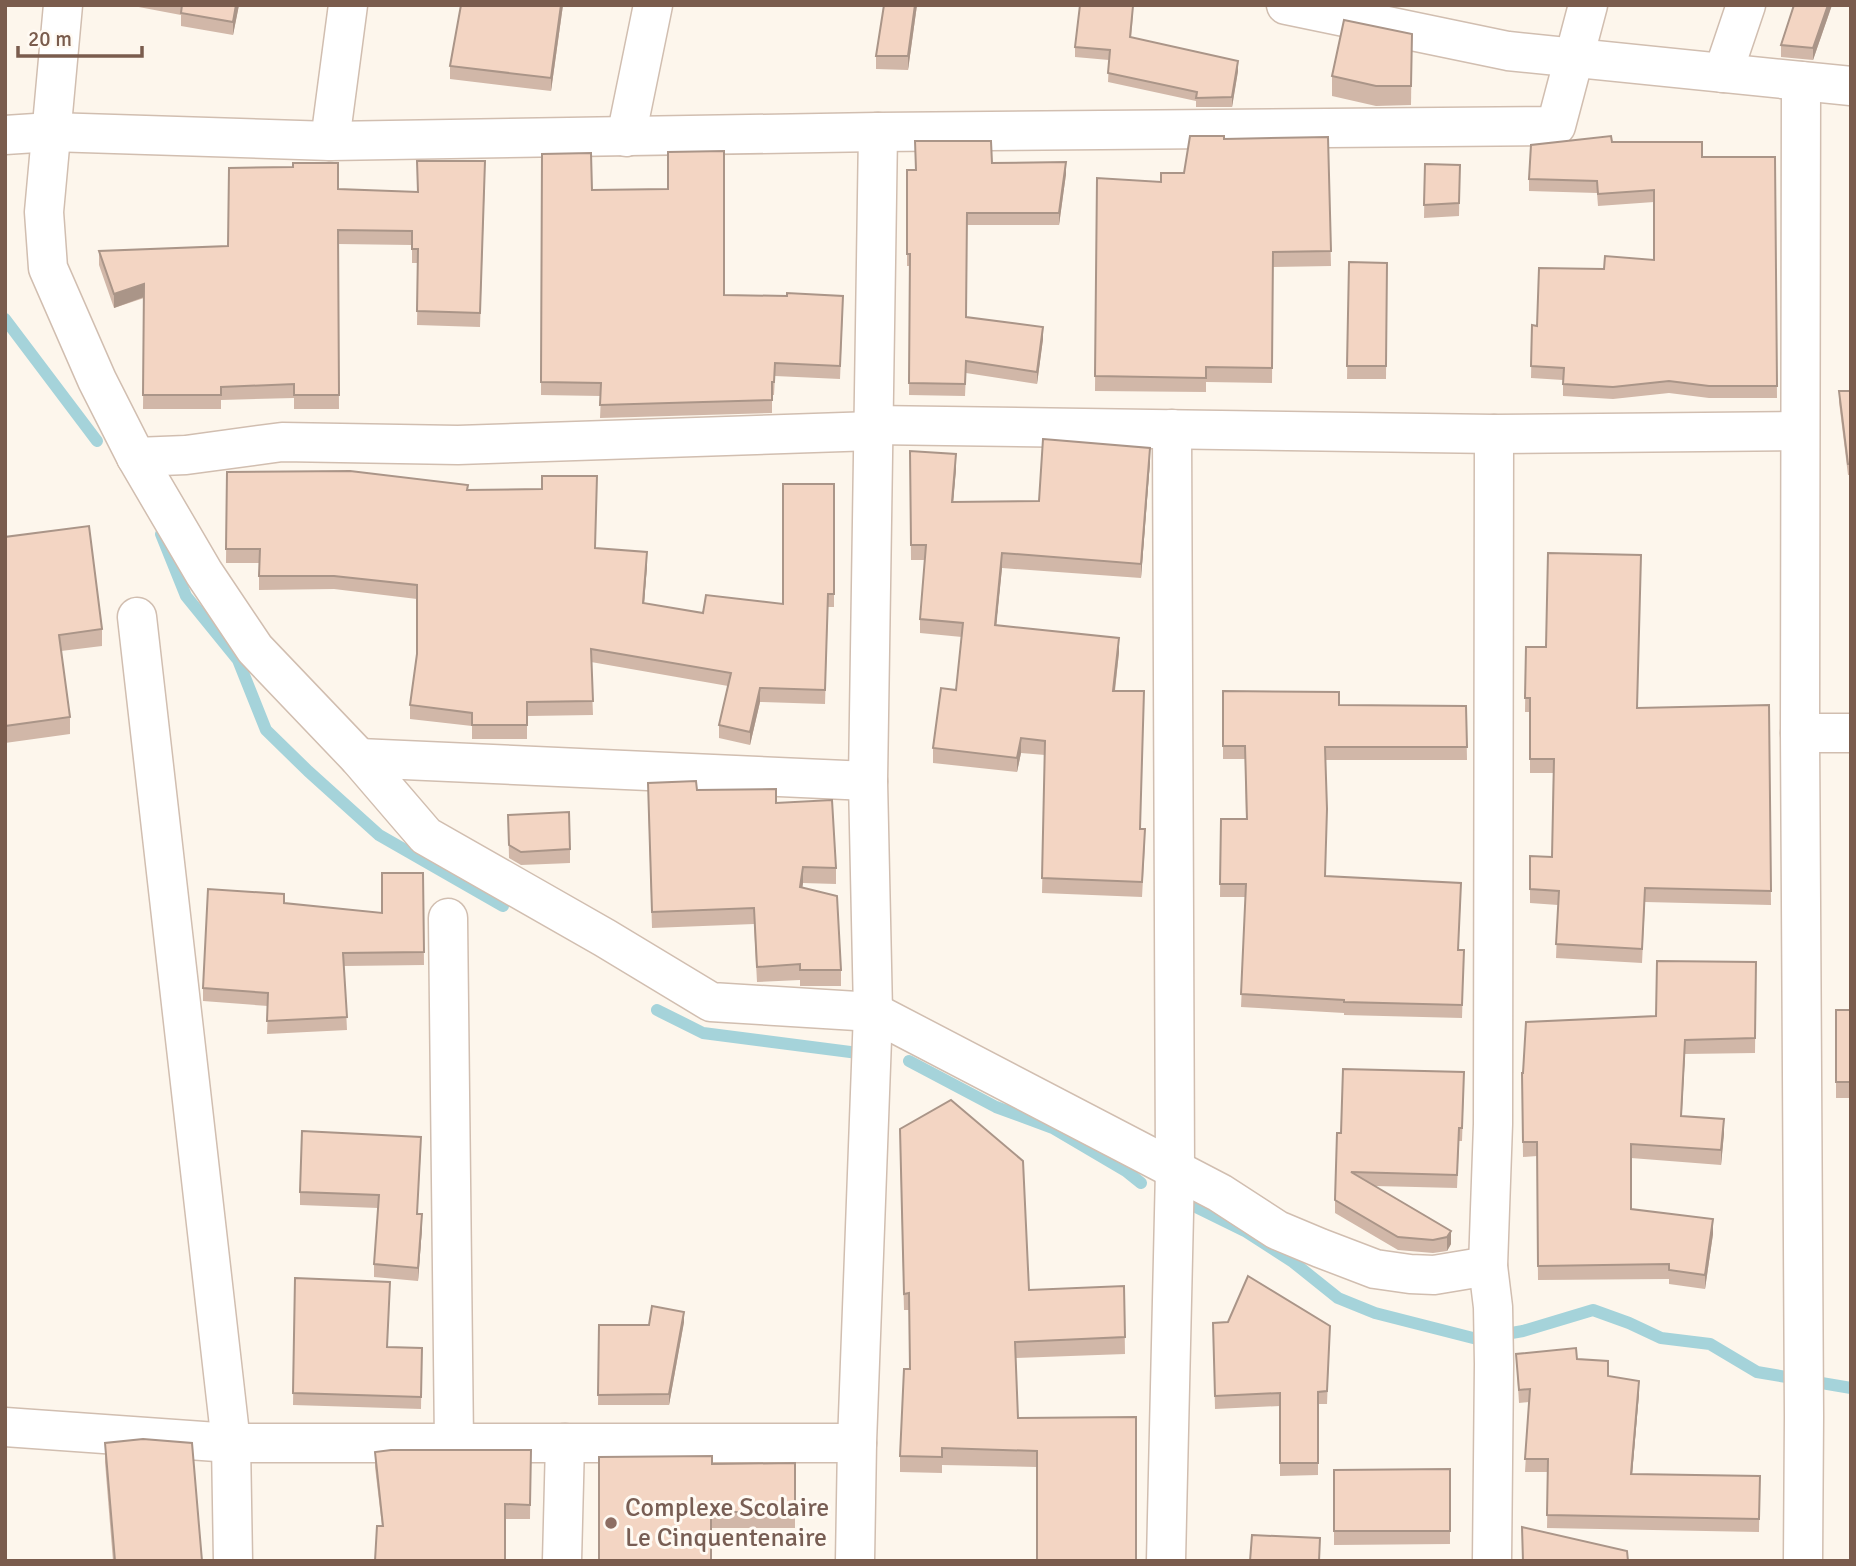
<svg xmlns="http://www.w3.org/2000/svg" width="1856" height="1566" font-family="Signika,sans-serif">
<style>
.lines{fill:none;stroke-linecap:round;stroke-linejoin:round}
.stream{stroke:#a5d3da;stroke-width:12}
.minor-casing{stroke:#d1beb0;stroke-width:41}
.minor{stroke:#fff;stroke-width:38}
.wall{fill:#d1b7a8}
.shaded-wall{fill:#aa9588}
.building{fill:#f3d5c3;stroke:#aa9588;stroke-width:2}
.education-dot{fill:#8d6e63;stroke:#fffaf3;stroke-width:2.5}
.labels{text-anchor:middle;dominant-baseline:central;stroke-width:6;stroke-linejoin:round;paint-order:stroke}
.education-label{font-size:26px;fill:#785e54;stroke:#fffaf3;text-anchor:start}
</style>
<rect width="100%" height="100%" fill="#fdf6ec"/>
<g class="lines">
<g class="stream">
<polyline points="5,319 97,441"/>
<polyline points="161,534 186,596 238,660 266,730 308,771 379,835 503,906"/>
<polyline points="657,1010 703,1033 858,1053"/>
<polyline points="909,1061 996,1107 1053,1128 1126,1171 1141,1183"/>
<polyline points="1186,1202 1245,1231 1293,1262 1338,1298 1375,1313 1477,1339 1523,1331 1593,1310 1629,1323 1661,1338 1710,1344 1757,1372 1851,1388"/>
</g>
<g class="minor-casing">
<g id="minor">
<polyline points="63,5 44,212 48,268 97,380 136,457 204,573 255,649 359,758 426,836 605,938 711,1002 873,1012 1220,1193 1277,1230 1320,1248 1375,1269 1410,1274 1434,1275 1488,1266"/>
<polyline points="1286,5 1508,51 1851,86"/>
<polyline points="1723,73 1746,5"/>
<polyline points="1801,81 1800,733 1804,1416 1803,1561"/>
<polyline points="5,135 51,132 330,141 878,132 1556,126 1588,5"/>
<polyline points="626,137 653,5"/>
<polyline points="330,141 348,5"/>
<polyline points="873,425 1494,434 1800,431"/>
<polyline points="136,457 186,455 282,442 458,445 873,431"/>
<polyline points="137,617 231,1443 233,1561"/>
<polyline points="1800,733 1851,733"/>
<polyline points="359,758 868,781"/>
<polyline points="448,918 454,1443"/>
<polyline points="5,1427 231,1443 857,1443"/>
<polyline points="562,1561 565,1443"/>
<polyline points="855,1561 857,1443 873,1012 868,781 878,132"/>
<polyline points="1166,1561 1175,1170 1172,429"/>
<polyline points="1492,1561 1494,1364 1493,1307 1488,1266 1493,1124 1494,434"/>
</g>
</g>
<use href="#minor" class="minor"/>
</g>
<g class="wall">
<polygon points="128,5 239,5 233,35 181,26 181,15"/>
<polygon points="563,5 551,91 450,79 450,66"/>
<polygon points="917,5 908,70 876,69 876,56"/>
<polygon points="1832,5 1813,60 1781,57 1781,45"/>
<polygon points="1133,15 1131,38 1238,71 1232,107 1196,107 1196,101 1108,82 1109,60 1075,57 1075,47"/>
<polygon points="1412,34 1411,105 1376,106 1332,96 1332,76"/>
<polygon points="1328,137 1331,266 1273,267 1272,383 1206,382 1206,392 1095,391 1097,178 1161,182 1184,173 1224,139"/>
<polygon points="1612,142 1702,157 1775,157 1777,398 1709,398 1669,393 1613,399 1563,396 1563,380 1531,378 1532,325 1537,326 1604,269 1654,260 1654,202 1598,206 1597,193 1529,191 1529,179"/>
<polygon points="542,154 592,190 668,189 724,295 843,308 840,379 775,376 774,395 772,395 772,413 600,418 601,396 541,395"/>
<polygon points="992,163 1066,174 1059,225 967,225 966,317 1043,339 1037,384 966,373 965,396 909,395 910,266 907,266 907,170"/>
<polygon points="1425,164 1460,165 1459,216 1424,218"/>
<polygon points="485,175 480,327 417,325 418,263 412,263 412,245 338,244 339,409 294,409 294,398 221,400 221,409 143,409 144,298 114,308 99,265 99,251 228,246 338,189 417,192"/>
<polygon points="1349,262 1387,263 1386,379 1347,379"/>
<polygon points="1839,391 1851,391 1851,475 1848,475 1839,402"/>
<polygon points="910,451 956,469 953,502 1039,501 1150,462 1141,578 1002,568 996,625 1119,652 1115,691 1140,829 1145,843 1142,897 1042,893 1045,755 1021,753 1017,772 933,763 933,748 956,690 962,637 920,633 920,619 925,560 911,560"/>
<polygon points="227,472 468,490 596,548 647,566 644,603 703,613 783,604 834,484 834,607 828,607 825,704 760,702 750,745 719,738 719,725 728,686 591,662 593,715 527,716 527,739 472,739 472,726 410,719 410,705 417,654 417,599 334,589 259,590 259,563 226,563"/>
<polygon points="5,537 102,629 102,646 61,651 70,717 70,734 5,743"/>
<polygon points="1526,647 1637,708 1769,705 1771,905 1645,902 1642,963 1556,958 1558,905 1530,903 1530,856 1552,857 1553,773 1530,773 1530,712 1525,712"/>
<polygon points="1223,691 1339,705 1466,706 1467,760 1326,760 1325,876 1461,896 1458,950 1464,950 1462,1018 1344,1015 1344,1013 1241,1007 1246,897 1220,897 1221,819 1246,819 1245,759 1223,759"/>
<polygon points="697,790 776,803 836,868 836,884 803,883 802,888 841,970 841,986 800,986 800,980 757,982 754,924 652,928 648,799"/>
<polygon points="508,815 570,849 570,863 521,865 509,858"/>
<polygon points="423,873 424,965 344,966 347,1030 267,1034 268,1006 203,1001 203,988 284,903 382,913"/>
<polygon points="1756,962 1755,1053 1685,1054 1681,1116 1724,1133 1721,1165 1631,1158 1631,1209 1713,1234 1705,1289 1669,1284 1669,1279 1538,1280 1537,1156 1523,1157 1522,1073 1656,1016"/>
<rect x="1836" y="1010" width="15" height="88"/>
<polygon points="1464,1086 1462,1141 1459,1141 1457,1188 1374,1186 1451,1231 1451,1244 1447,1251 1433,1253 1398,1250 1335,1213 1335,1200 1341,1133"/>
<polygon points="900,1146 1029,1290 1124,1286 1125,1354 1016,1358 1018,1418 1136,1417 1037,1467 942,1465 942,1473 900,1472 900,1456 910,1369 909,1310 904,1310"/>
<polygon points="421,1150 417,1214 422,1228 418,1281 374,1277 374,1264 378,1208 300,1205 300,1192"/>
<polygon points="295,1278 387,1347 422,1348 421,1409 293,1405"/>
<polygon points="684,1322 669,1405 598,1405 599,1325 649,1325"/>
<polygon points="1228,1322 1330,1326 1327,1404 1318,1404 1318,1475 1280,1476 1280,1406 1215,1409 1213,1323"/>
<polygon points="1516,1354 1577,1359 1639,1394 1632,1474 1760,1476 1759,1532 1547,1528 1548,1472 1525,1472 1529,1402 1519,1403"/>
<polygon points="105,1443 202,1561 113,1561 105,1462"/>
<polygon points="531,1450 530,1519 505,1519 382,1526 375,1467 375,1452"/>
<polygon points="795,1463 795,1528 711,1528 712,1464"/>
<polygon points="1450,1469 1450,1544 1334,1545 1334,1470"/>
</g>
<g class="shaded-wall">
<polygon points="236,5 239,5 233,35 233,22"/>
<polygon points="561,5 563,5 551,91 551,78"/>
<polygon points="915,5 917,5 908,70 908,56"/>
<polygon points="1828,5 1832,5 1813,60 1813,48"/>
<polygon points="1238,61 1238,71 1232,107 1232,97"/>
<polygon points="1066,162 1066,174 1059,225 1059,213"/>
<polygon points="144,284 144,297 114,308 114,294"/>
<polygon points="1043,327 1043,339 1037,384 1037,372"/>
<polygon points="1150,448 1150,462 1141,578 1141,564"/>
<polygon points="956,454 956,469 952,516 952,502"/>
<polygon points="647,552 647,566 643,617 643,603"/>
<polygon points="1002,553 1002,568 995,639 995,625"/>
<polygon points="1119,638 1119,652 1113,705 1113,691"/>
<polygon points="760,688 760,702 750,745 750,732"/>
<polygon points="1021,738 1021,753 1017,772 1017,758"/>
<polygon points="803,867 803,883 800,903 800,887"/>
<polygon points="1685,1040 1685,1054 1681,1130 1681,1116"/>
<polygon points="1724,1119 1724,1133 1721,1165 1721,1150"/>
<polygon points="422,1214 422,1228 418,1281 418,1268"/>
<polygon points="1713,1219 1713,1234 1705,1289 1705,1275"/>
<polygon points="1451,1231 1451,1244 1447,1251 1447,1237"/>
<polygon points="684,1312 684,1322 669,1405 669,1394"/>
<polygon points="1639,1381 1639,1394 1631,1487 1631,1474"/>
</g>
<g class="building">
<polygon points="182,5 236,5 233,22 181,13"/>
<polygon points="461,5 561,5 551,78 450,66"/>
<polygon points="884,5 915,5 908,56 876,56"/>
<polygon points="1080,5 1133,6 1130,37 1238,61 1232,97 1196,98 1197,92 1108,73 1110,50 1075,47"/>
<polygon points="1794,5 1828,5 1813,48 1781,45"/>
<polygon points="1344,20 1412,34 1411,86 1376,86 1332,76"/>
<polygon points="1190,136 1224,136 1224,139 1328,137 1331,251 1273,252 1272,368 1206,367 1206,378 1095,376 1097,178 1161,182 1161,173 1184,173"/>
<polygon points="1611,136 1612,142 1702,142 1702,157 1775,157 1777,386 1709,386 1669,381 1613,387 1563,384 1564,368 1531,366 1532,325 1537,326 1539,268 1604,269 1605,256 1654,260 1654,190 1598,194 1597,181 1529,179 1531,145"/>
<polygon points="915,141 991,141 992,163 1066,162 1059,213 967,213 966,317 1043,327 1037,372 966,361 965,384 909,383 910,254 907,254 907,170 916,170"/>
<polygon points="724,151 724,295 787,296 787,293 843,296 840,366 775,363 774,382 772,382 772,400 600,405 601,383 541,382 542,154 591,153 592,190 668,189 668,152"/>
<polygon points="417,161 485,161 480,313 417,311 418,249 412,249 412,231 338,230 339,395 294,395 294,384 221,387 221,395 143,395 144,284 114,294 99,251 228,246 229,168 293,167 293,163 338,163 338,189 418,192"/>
<polygon points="1425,164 1460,165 1459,203 1424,205"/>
<polygon points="1349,262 1387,263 1386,366 1347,366"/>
<polygon points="1839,391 1851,391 1851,464 1848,464"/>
<polygon points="1043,439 1150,448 1141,564 1002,553 995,625 1119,638 1113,691 1144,691 1140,829 1145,829 1142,882 1042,878 1045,741 1021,738 1017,758 933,748 941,688 956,690 963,623 920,619 926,545 911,545 910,451 956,454 952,502 1039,501"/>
<polygon points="350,471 468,485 467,490 542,489 542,476 597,476 595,548 647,552 643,603 703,613 706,595 783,604 783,484 834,484 834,594 828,594 825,690 760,688 750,732 719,725 731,673 591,649 593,701 527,702 527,725 472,725 472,713 410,705 417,654 417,585 334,576 259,576 260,549 226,549 227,472"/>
<polygon points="89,526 102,629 59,635 70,717 5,726 5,537"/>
<polygon points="1548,553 1641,555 1637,708 1769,705 1771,891 1645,888 1642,949 1556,944 1559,891 1530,889 1530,856 1552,857 1554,759 1530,759 1530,698 1525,698 1526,647 1546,647"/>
<polygon points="1223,691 1339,692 1339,705 1466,706 1467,747 1325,747 1327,809 1325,876 1461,883 1458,950 1464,950 1462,1005 1344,1002 1344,1000 1241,994 1246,884 1220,884 1221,819 1247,819 1245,746 1223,746"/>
<polygon points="696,781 697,790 776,789 776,803 832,800 836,868 803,867 800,887 837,896 841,970 800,970 800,964 757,967 754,908 652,912 648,783"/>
<polygon points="569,812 570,849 521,852 509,845 508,815"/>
<polygon points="382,873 423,873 424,952 343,953 347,1017 267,1021 268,993 203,988 208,889 284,894 284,903 382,913"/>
<polygon points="1657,961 1756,962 1755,1038 1685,1040 1681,1116 1724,1119 1721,1150 1631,1144 1631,1209 1713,1219 1705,1275 1669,1270 1669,1264 1538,1266 1537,1142 1523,1142 1522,1073 1523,1073 1526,1022 1656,1016"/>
<rect x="1836" y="1010" width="15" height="72"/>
<polygon points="1343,1069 1464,1072 1462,1128 1459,1128 1457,1175 1351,1172 1451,1231 1447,1237 1433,1240 1398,1237 1335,1200 1337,1133 1341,1133"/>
<polygon points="951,1100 1023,1161 1029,1290 1124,1286 1125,1337 1015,1342 1018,1418 1136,1417 1136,1561 1037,1561 1037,1451 942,1448 942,1457 900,1456 904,1369 910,1369 909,1293 904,1294 900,1129"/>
<polygon points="302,1131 421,1137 417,1214 422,1214 418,1268 374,1264 379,1195 300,1192"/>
<polygon points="1248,1276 1330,1326 1327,1391 1318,1392 1318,1463 1280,1463 1280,1393 1215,1396 1213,1323 1228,1322"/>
<polygon points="295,1278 390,1282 387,1347 422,1348 421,1397 293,1393"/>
<polygon points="652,1306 684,1312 669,1394 598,1395 599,1325 649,1325"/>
<polygon points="1576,1348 1577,1359 1608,1361 1608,1376 1639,1381 1631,1474 1760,1476 1759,1519 1547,1515 1548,1459 1525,1459 1530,1389 1519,1390 1516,1354"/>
<polygon points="143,1439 192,1443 202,1561 115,1561 105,1443"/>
<polygon points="391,1450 531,1450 530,1505 505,1504 505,1561 375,1561 377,1526 383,1526 375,1452"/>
<polygon points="712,1456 712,1464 795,1463 795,1512 711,1512 711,1561 599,1561 599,1457"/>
<polygon points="1450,1469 1450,1531 1334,1531 1334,1470"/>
<polygon points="1522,1527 1627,1551 1628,1561 1523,1561"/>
<polygon points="1252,1535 1320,1538 1319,1561 1250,1561"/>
</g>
<circle class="education-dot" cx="611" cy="1523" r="7"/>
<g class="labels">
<g class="education-label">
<text x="625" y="1508">Complexe Scolaire<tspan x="625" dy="30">Le Cinquentenaire</tspan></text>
</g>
</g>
<rect width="1856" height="1566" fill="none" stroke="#7a5c4d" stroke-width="14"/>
<path d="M18 46v10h124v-10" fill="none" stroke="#7a5c4d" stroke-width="3.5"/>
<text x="28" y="46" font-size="21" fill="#7a5c4d" stroke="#fffaf3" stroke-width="5" paint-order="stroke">20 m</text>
</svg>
